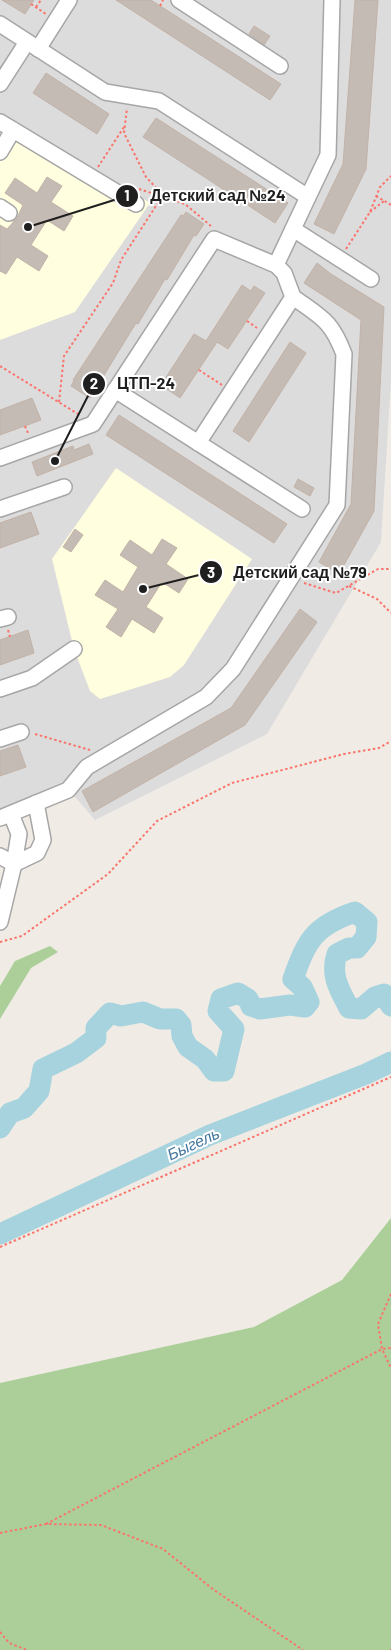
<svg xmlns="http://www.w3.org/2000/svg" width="391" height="1650" font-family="Barlow,sans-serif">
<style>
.residential{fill:#dddcdc}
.education{fill:#fffedf}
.forest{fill:#accf9a}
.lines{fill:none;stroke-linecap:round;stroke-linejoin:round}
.river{stroke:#a6d3de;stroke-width:21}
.building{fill:#c5bbb5;stroke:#c2b2a7}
.minor-casing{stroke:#a6a6a6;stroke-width:18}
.path{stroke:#fa746c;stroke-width:2;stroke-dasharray:2.5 2.5;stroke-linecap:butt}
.minor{stroke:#fff;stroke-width:15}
.labels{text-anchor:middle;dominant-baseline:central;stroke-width:4;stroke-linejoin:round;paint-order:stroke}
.water-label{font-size:16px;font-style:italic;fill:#4477a0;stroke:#fff}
.leader{fill:none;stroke:#1f1f1f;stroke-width:2}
.callout-dot{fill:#1f1f1f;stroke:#fff;stroke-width:2}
.mark-label{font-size:15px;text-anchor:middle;font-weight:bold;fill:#fff}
.callout-label{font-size:16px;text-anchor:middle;font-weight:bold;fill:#1f1f1f;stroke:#fff;stroke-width:4;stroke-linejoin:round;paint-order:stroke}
</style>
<rect width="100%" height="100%" fill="#f0ece5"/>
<polygon class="residential" points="0,0 391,0 391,381 381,542 267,734 95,820 63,783 0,809"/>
<g class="education">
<polygon points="8,119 150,203 75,312 0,340 0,131"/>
<polygon points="116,468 252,559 184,665 170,677 100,699 90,691 74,649 52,559"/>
</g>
<g class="forest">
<polygon points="50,946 58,952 31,968 0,1019 0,986 15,961"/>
<polygon points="391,1218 391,1650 0,1650 0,1383 254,1327 342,1280"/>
</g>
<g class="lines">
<g class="river">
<path d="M0,1128L10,1113L24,1108L39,1091L43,1069L76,1053L96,1038V1028L110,1013L121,1016L143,1012L160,1019H176L181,1025L182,1036L188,1047L205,1059L214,1071H224L234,1029L218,1011L221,999L238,993L248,999L251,1006L260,1009L290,1005L305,1007L309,1002L302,987L293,979C307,940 314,926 355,912L367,922L366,937L357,948H349L337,954C330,975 339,989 349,1008L361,1009L375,997L384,994L391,1006"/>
<polyline points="0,1234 210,1135 366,1074 391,1062"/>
</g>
</g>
<g class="building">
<polygon points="2,0 34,0 25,14"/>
<polygon points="116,0 151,0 281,84 270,100"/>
<polygon points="355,0 378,0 366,169 334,234 314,224 343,164"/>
<polygon points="254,26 270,36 264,45 249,34"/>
<polygon points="46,73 109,114 97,134 33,93"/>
<polygon points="156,118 288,203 275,223 143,137"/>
<polygon points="47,177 62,186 51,202 73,216 64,231 47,220 31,245 48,256 39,271 17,257 6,274 0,271 0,225 7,229 17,218 23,205 5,193 15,178 37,193"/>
<polygon points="186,212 204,224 196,236 194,235 167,280 165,279 138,324 136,323 90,398 71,386 74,381 73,380 181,215 183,216"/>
<polygon points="317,263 331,274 384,307 374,511 339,574 319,562 351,504 361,320 304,283"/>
<polygon points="242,285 251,291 254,286 265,293 228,349 217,342 180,398 161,385 194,334 206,341"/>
<polygon points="290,342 306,353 249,442 233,431"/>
<polygon points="32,398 41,420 0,435 0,410"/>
<polygon points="119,415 287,524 274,543 106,435"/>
<polygon points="89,444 93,454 37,476 32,462 73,446 74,450"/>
<polygon points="298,479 314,488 310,496 294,487"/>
<polygon points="31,512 39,534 0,548 0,523"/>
<polygon points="75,529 83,535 71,552 63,547"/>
<polygon points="162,539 177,548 166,564 188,579 179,593 162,582 146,607 163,618 154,633 132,619 121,637 106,627 118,609 95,595 105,580 123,592 138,567 120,555 130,540 152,555"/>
<polygon points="300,609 317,622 245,725 93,812 82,791 231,708"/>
<polygon points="28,630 34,653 0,665 0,640"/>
<polygon points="18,745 26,767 0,776 0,751"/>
</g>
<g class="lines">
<g class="minor-casing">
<g id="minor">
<polyline points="179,0 280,66"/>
<polyline points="0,24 105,92 159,101 308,197 276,265"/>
<polyline points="38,49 69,0"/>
<polyline points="0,84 27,42"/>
<polyline points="0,122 136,204"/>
<polyline points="0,152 13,130"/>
<polyline points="308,197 328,155 332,0"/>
<polyline points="0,207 9,213"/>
<polyline points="293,229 371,279"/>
<polyline points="115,390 302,509"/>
<polyline points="0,458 93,424 214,239 276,265 284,273 293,297 198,443"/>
<polyline points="0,509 64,487"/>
<polyline points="0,619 8,617"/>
<polyline points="0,689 32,678 74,649"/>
<polyline points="0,739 21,732"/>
<polyline points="11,814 19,834 14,864 37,853 43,840 36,803"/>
<path d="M0,818L68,790L87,767L206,697L233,669L337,505L344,354C331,320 322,318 293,297"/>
<polyline points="0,856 14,864 0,922"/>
</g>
</g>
<g class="path">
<polyline points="31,4 46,14"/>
<polyline points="160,6 163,0"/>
<polyline points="36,7 41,0"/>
<polyline points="98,167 124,127"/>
<polyline points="139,189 185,204 211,226"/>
<polyline points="376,196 391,205"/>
<polyline points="370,212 384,201"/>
<polyline points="346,249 370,212 380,187 391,176"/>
<polyline points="247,321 257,328"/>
<polyline points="0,366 78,414"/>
<polyline points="199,370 222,385"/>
<polyline points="59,402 64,356 113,283 121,260 163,195 146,177 124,133 127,108"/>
<polyline points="25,426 28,433"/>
<polyline points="304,583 336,593 378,569 391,569"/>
<polyline points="349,586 377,599 391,613"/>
<polyline points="8,630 10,637"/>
<polyline points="35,734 90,750"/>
<polyline points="0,942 22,936 108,874 157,821 232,783 344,754 379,748 391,741"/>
<polyline points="0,1247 391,1077"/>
<polyline points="391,1294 378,1324 382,1349 391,1368"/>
<polyline points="46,1524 382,1349 391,1348"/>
<polyline points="0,1533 46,1524 101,1525 163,1549 214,1590 303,1650"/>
<polyline points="0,1632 9,1643 27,1650"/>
<polyline points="390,1650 391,1650"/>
</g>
<use href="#minor" class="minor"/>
</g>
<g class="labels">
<g class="water-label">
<text transform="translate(193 1143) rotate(-25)">Быгель</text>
</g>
</g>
<path class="leader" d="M28 227L127 196M55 461L94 384M143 589L211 572"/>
<g class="callout-dot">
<circle cx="28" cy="227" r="5"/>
<circle cx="55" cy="461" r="5"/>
<circle cx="143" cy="589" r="5"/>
<circle cx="127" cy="196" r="12"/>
<circle cx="94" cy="384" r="12"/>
<circle cx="211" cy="572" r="12"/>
</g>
<g class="mark-label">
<text x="127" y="201">1</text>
<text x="94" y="389">2</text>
<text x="211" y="578">3</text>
</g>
<g class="callout-label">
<text x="218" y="201">Детский сад №24</text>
<text x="146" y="389">ЦТП-24</text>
<text x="300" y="578">Детский сад №79</text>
</g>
</svg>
